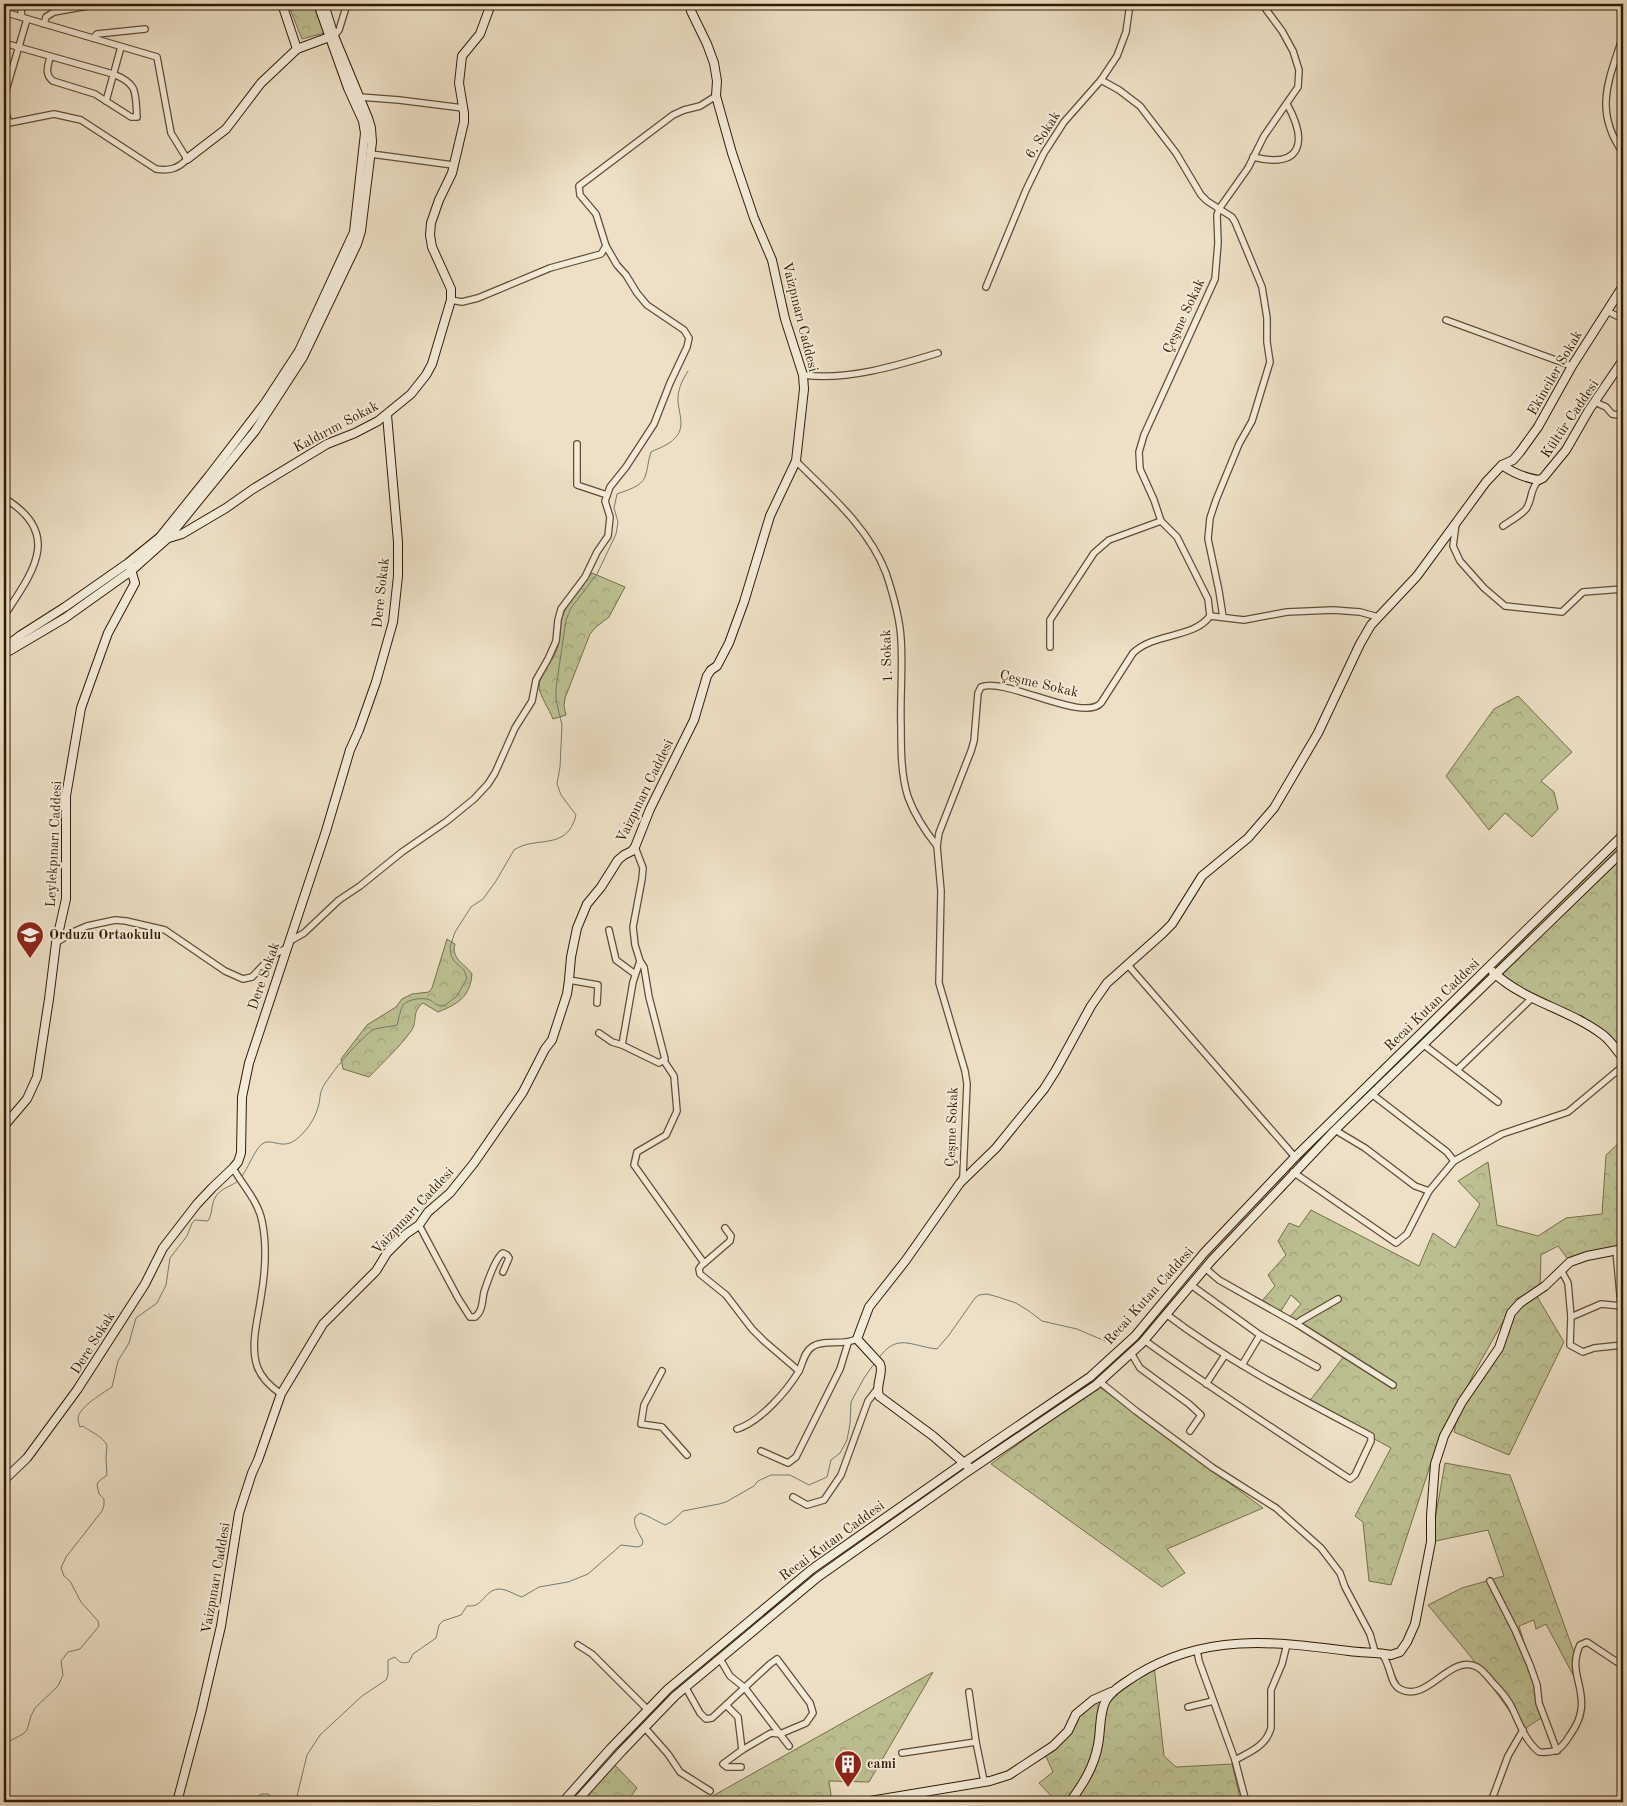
<svg xmlns="http://www.w3.org/2000/svg" width="1627" height="1806" font-family="'Old Standard TT',serif">
<style>
.grass{fill:#bdc192;stroke:#786e4a}
.forest{fill:url(#forest-crowns);stroke:#786e4a}
.lines{fill:none;stroke-linecap:round;stroke-linejoin:round}
.stream{stroke:#717b72;stroke-width:1}
.street-casing{stroke:#624c32;stroke-width:8}
.secondary-casing{stroke:#331a01;stroke-width:10}
.street{stroke:#f3ebda;stroke-width:5.5}
.secondary{stroke:#f3ebda;stroke-width:8}
.labels{text-anchor:middle;dominant-baseline:central;stroke-width:4;stroke-linejoin:round;paint-order:stroke}
.street-label{font-size:14px;fill:#331a01;stroke:#f3ebda}
.poi-label{font-size:14px;font-weight:bold;fill:#331a01;stroke:#f3ebda;text-anchor:start}
</style>
<defs>
<pattern id="forest-crowns" width="20" height="18" patternUnits="userSpaceOnUse" patternTransform="scale(1.25)"><rect width="20" height="18" fill="#bdc192"/><path d="M2 6a3 3 0 1 1 6 0M12 15a3 3 0 1 1 6 0" fill="none" stroke="#a3a57c"/></pattern>
</defs>
<rect width="100%" height="100%" fill="#ede0c6"/>
<filter id="stains"><feTurbulence type="fractalNoise" baseFrequency=".004" numOctaves="4"/><feColorMatrix values="0 0 0 0 .2 0 0 0 0 .09 0 0 0 0 .02 0 0 0 .5 -.17"/></filter>
<radialGradient id="worn" r=".72"><stop offset=".6" stop-color="#630" stop-opacity="0"/><stop offset="1" stop-color="#630" stop-opacity=".3"/></radialGradient>
<g class="grass">
<polygon points="1623,841 1623,846 1498,969 1495,966"/>
<polygon points="1487,974 1490,977 1309,1154 1299,1161 1307,1151"/>
</g>
<g class="forest">
<polygon points="288,4 314,4 324,33 302,39"/>
<path d="M592,573L625,587L609,617L596,627L590,634L565,698L564,706L566,715L553,719C550,711 539,694 539,687C539,674 553,661 557,649C561,639 559,628 562,618C567,602 581,587 592,573Z"/>
<polygon points="1518,696 1572,752 1541,781 1554,792 1558,809 1532,837 1505,813 1489,830 1446,776 1494,709"/>
<polygon points="1623,851 1623,1061 1593,1030 1496,975"/>
<path d="M447,939L455,944C451,959 464,963 472,974C470,997 458,1004 438,1012L423,1003C411,1012 418,1022 411,1031C399,1048 383,1062 369,1077L343,1069L341,1059L367,1025L396,1007L402,999L412,994L429,992L432,988Z"/>
<polygon points="1623,1139 1623,1249 1570,1262 1558,1246 1541,1255 1540,1289 1535,1293 1564,1342 1509,1455 1454,1432 1459,1408 1496,1354 1513,1311 1505,1318 1474,1373 1431,1463 1391,1585 1369,1581 1363,1522 1355,1516 1391,1448 1308,1403 1345,1355 1288,1319 1301,1304 1291,1295 1279,1314 1260,1303 1275,1286 1268,1275 1286,1255 1278,1241 1289,1223 1299,1227 1311,1210 1419,1266 1433,1233 1455,1248 1480,1204 1458,1181 1488,1162 1497,1225 1538,1236 1566,1218 1602,1214 1606,1155"/>
<polygon points="1098,1386 1263,1508 1167,1549 1185,1573 1162,1587 991,1464"/>
<polygon points="1445,1463 1510,1475 1575,1655 1580,1688 1546,1624 1536,1629 1534,1620 1519,1626 1537,1685 1544,1716 1523,1730 1471,1657 1428,1605 1462,1588 1504,1576 1488,1530 1431,1542"/>
<polygon points="1154,1665 1164,1756 1176,1767 1232,1764 1241,1802 1054,1802 1055,1800 1039,1783 1053,1772 1044,1752 1068,1731 1076,1714 1093,1700 1106,1701"/>
<polygon points="933,1672 869,1782 829,1781 832,1802 702,1802"/>
<polygon points="612,1762 637,1788 627,1802 582,1802"/>
</g>
<g class="lines">
<g class="stream">
<path d="M242,1176C249,1167 253,1152 262,1144C273,1136 284,1155 303,1133C311,1125 316,1115 319,1104C320,1099 320,1093 322,1089C327,1077 364,1033 375,1029C382,1027 390,1027 397,1025C399,1019 400,1010 403,1005C408,999 423,997 430,1000C436,1004 435,1005 444,1006L457,996L467,978L464,970L454,961L451,955L450,947L455,932L471,907L483,899L496,881L514,850C536,835 567,852 576,815L561,795L557,784L560,767L562,725L556,700V688L566,620L571,608L597,574L616,534L618,522L614,508L617,494C627,490 641,487 645,477C648,469 648,460 651,452C659,448 669,445 675,438C687,426 677,411 678,396C679,387 683,379 688,371"/>
<path d="M878,1359C897,1332 910,1346 937,1349L949,1335L975,1298L979,1295L987,1294L998,1297L1016,1303L1029,1311L1042,1321L1077,1329L1105,1341"/>
<path d="M4,1744L23,1734L27,1730L31,1716L35,1708L58,1686L63,1675L61,1661L68,1652L80,1649L99,1626L98,1621L81,1602L70,1581L64,1576L61,1568L66,1557L102,1511L104,1505V1499L99,1494L97,1485L98,1482L107,1475L106,1458L107,1445C101,1435 92,1433 83,1426L80,1427C79,1424 78,1421 78,1418C79,1407 103,1393 112,1387L118,1361L129,1343L136,1318L157,1303L166,1285L170,1258L187,1236L192,1223L195,1220L208,1221C213,1213 211,1205 215,1198C220,1188 231,1187 238,1181"/>
<polyline points="252,1802 261,1794 268,1794 278,1802"/>
<path d="M292,1802L297,1796L307,1755L320,1735L362,1696L386,1680L388,1675V1660L395,1657C399,1662 402,1664 409,1662L413,1654L436,1638L439,1625L443,1621L461,1615L467,1606C470,1606 473,1606 476,1605C484,1601 488,1589 499,1589C507,1589 515,1595 522,1597L539,1587L568,1582L588,1574L621,1545L638,1547L642,1545L643,1541C639,1533 633,1526 635,1517L640,1513C649,1516 656,1521 665,1525L671,1522L683,1511L719,1504L726,1502L754,1486L758,1481L771,1475H790L809,1485L827,1477L831,1460L840,1453L847,1440L850,1424L851,1402L864,1378L874,1364"/>
</g>
<g class="street-casing">
<g id="street">
<polyline points="20,4 22,17"/>
<path d="M4,12L157,57L171,133L187,159C178,169 169,171 156,169L81,120L54,114L4,124"/>
<polyline points="44,24 46,17 54,12 99,4"/>
<polyline points="334,36 339,30 347,4"/>
<path d="M1623,36C1609,80 1593,110 1623,153"/>
<polyline points="93,38 97,34 145,29"/>
<path d="M4,43L113,74C139,84 135,93 137,117H131L95,94L53,81C44,74 48,66 50,57"/>
<polyline points="1101,80 1119,90 1140,106 1176,153 1201,195 1207,201 1232,217 1235,222 1262,287 1267,318 1267,342 1270,362 1252,421 1239,444 1216,500 1210,518 1208,539 1219,591 1223,617"/>
<polyline points="4,97 27,19"/>
<polyline points="356,98 360,97 399,100 463,108"/>
<polyline points="106,101 121,47"/>
<polyline points="4,107 9,123"/>
<polyline points="371,154 453,165"/>
<path d="M1253,157C1302,169 1308,142 1287,104"/>
<polyline points="986,287 1026,190 1044,153 1064,122 1101,80 1117,56 1126,32 1130,4"/>
<polyline points="451,300 462,302 478,298 550,268 601,254 606,246"/>
<polyline points="1607,311 1623,319"/>
<polyline points="1446,320 1572,366"/>
<path d="M803,375C846,381 896,366 938,353"/>
<polyline points="1595,402 1606,407 1612,414 1623,416"/>
<polyline points="577,444 577,485 607,495"/>
<path d="M796,461C829,494 869,528 886,573C892,591 900,620 901,639C903,668 900,697 901,726C901,750 901,775 908,797C915,816 925,831 937,846"/>
<path d="M4,498C64,534 32,573 4,616"/>
<polyline points="1456,524 1453,546 1460,561 1484,588 1505,606 1562,612 1583,592 1623,589"/>
<path d="M1503,526C1510,521 1521,515 1526,509C1533,499 1529,490 1539,480"/>
<polyline points="1210,616 1244,620 1287,612 1333,610 1360,612 1378,617"/>
<polyline points="1050,647 1050,620 1094,553 1109,540 1161,521"/>
<polyline points="635,847 643,868 642,879 633,927 635,945 640,961"/>
<polyline points="609,930 616,960 635,974"/>
<polyline points="290,941 304,933 339,900 360,886 402,852 447,821 474,799 488,784 495,773 515,728 532,701 536,680 548,659 556,641 558,620 561,609 585,577 597,552 608,536 610,517 605,501 610,487 626,467 654,424 670,383 687,347 689,338 684,330 647,305 637,293 626,275 617,265 606,246 596,214 580,195 579,186 673,115 684,110 700,106 716,96"/>
<polyline points="56,943 73,932 87,926 115,920 126,921 165,930 225,971 243,979 252,977 273,955 287,948"/>
<polyline points="1127,964 1295,1157"/>
<polyline points="569,980 598,985 597,1003"/>
<polyline points="599,1033 612,1042 622,1045 659,1063 665,1059 649,997 644,967 640,961 633,982 622,1045"/>
<polyline points="1424,1045 1498,1102"/>
<polyline points="664,1061 674,1076 677,1111 666,1135 637,1152 634,1165 704,1263"/>
<polyline points="1457,1070 1532,998"/>
<polyline points="1373,1095 1447,1152 1454,1161"/>
<polyline points="1335,1130 1365,1148 1415,1186 1429,1191"/>
<path d="M233,1168C243,1186 258,1201 262,1221C267,1245 265,1274 261,1297C258,1319 250,1344 257,1366C261,1378 271,1387 281,1394"/>
<polyline points="1293,1172 1396,1243 1407,1234 1429,1191 1454,1161 1502,1134 1568,1112 1623,1066"/>
<path d="M961,1181L963,1176L967,1084L965,1071L939,983L941,891L937,846L939,833L971,751L974,741L978,693L981,687C1006,677 1083,723 1101,703L1133,653C1155,632 1193,639 1210,616L1208,599L1177,537L1161,521L1154,500L1140,469L1139,452L1144,435L1215,279L1218,243L1217,215L1219,209L1248,168L1264,136L1298,87L1299,70L1293,51L1282,31L1262,4"/>
<path d="M419,1225L458,1298L470,1317H475C483,1311 482,1301 484,1292C487,1283 496,1256 503,1253L507,1255L509,1258L503,1272"/>
<polyline points="725,1228 731,1236 730,1241 701,1266 699,1269 700,1274 726,1295 752,1329 764,1341 799,1371"/>
<polyline points="1616,1250 1621,1306 1623,1306"/>
<polyline points="1205,1268 1219,1280 1297,1324 1393,1385"/>
<polyline points="1561,1270 1568,1283 1571,1317"/>
<polyline points="1191,1285 1260,1335 1242,1365"/>
<polyline points="1297,1324 1300,1321 1338,1299"/>
<polyline points="1260,1335 1317,1367"/>
<polyline points="1623,1336 1621,1306 1601,1304 1571,1317 1570,1345 1583,1352 1594,1348 1623,1345"/>
<path d="M1144,1340C1212,1389 1281,1434 1350,1479L1355,1475L1371,1441V1436C1301,1399 1229,1362 1166,1314"/>
<polyline points="1131,1353 1140,1368 1189,1404 1201,1415 1190,1431"/>
<polyline points="662,1371 644,1405 641,1424 662,1427 687,1455"/>
<polyline points="1100,1382 1136,1411 1213,1468 1276,1508 1321,1548 1340,1573 1345,1587 1370,1634 1375,1652"/>
<polyline points="1206,1384 1225,1355"/>
<path d="M737,1429C760,1422 787,1391 799,1371C803,1363 804,1352 812,1347C823,1339 843,1346 857,1339"/>
<polyline points="761,1451 788,1463 796,1457 840,1369 848,1343"/>
<polyline points="793,1497 807,1505 824,1500 841,1475 868,1401 878,1388"/>
<polyline points="1490,1581 1515,1630 1530,1665 1537,1685 1539,1703 1557,1751"/>
<polyline points="578,1645 592,1654 648,1710"/>
<polyline points="1197,1650 1199,1661 1235,1760"/>
<path d="M1381,1653C1391,1663 1389,1683 1400,1689C1427,1704 1450,1653 1477,1667C1483,1670 1488,1677 1493,1683C1499,1689 1505,1696 1510,1704C1519,1721 1524,1740 1539,1752C1556,1753 1561,1750 1570,1735C1575,1728 1580,1719 1581,1710C1585,1686 1568,1671 1580,1645L1587,1642L1623,1666"/>
<polyline points="720,1659 730,1676 745,1688 789,1746"/>
<polyline points="686,1688 700,1713 706,1719 712,1718 770,1664 777,1659 810,1703 813,1713 806,1723 780,1734 771,1733 742,1750 723,1764 727,1767 741,1767"/>
<polyline points="969,1692 976,1742 984,1781"/>
<polyline points="726,1705 738,1717 742,1750"/>
<polyline points="1188,1707 1213,1701"/>
<polyline points="645,1728 668,1754 680,1772 710,1791"/>
<polyline points="902,1753 976,1742"/>
<path d="M1246,1802L1235,1760C1250,1752 1266,1746 1271,1728V1690L1282,1664L1287,1644"/>
<polyline points="1491,1802 1508,1756 1523,1730"/>
</g>
</g>
<g class="secondary-casing">
<g id="secondary">
<polyline points="282,4 297,49"/>
<polyline points="187,159 226,129 261,83 297,49 332,36"/>
<path d="M1502,465C1513,473 1526,478 1539,480L1543,478L1566,450L1589,410L1623,360"/>
<polyline points="169,538 182,534 226,508 253,489 327,444 355,433 378,421 411,394 426,375 432,364 451,300 451,289 432,247 430,235 431,223 439,200 452,173 464,122 464,113 459,83 462,56 480,34 491,4"/>
<polyline points="4,648 21,635 65,607 128,563 160,537 209,476 265,403 299,351 354,232 365,133 363,121 348,88 318,4"/>
<polyline points="4,654 65,618 131,571 168,538 255,431 303,357 357,244 361,231 372,142 371,128 368,118 334,36 324,4"/>
<path d="M1493,972C1525,1002 1569,1009 1603,1035C1611,1041 1617,1051 1623,1058"/>
<polyline points="4,1126 27,1099 37,1077 49,999 56,943 66,899 66,796 81,708 108,633 135,583 130,567"/>
<path d="M971,1469L933,1436L879,1396C875,1384 884,1374 880,1364L857,1339L869,1307L906,1260L960,1183L996,1148L1044,1089L1056,1070L1091,1006L1107,983L1162,934L1172,924L1202,876L1248,838L1274,808L1318,733L1360,644L1371,625L1417,576L1486,482L1502,465L1513,460L1520,452L1538,427L1572,366L1623,286"/>
<polyline points="4,1480 27,1458 77,1390 145,1284 163,1248 197,1204 212,1188 233,1168 238,1162 241,1153 242,1097 249,1063 326,831 350,750 359,730 376,682 393,622 398,576 398,542 387,415"/>
<polyline points="177,1802 201,1712 221,1626 239,1513 252,1473 258,1460 281,1394 323,1324 376,1271 387,1253 406,1234 419,1225 428,1212 450,1193 474,1163 523,1092 545,1049 552,1040 567,994 569,980 571,957 577,928 587,904 601,887 618,860 624,855 632,851 635,847 650,809 694,720 707,676 711,670 717,666 729,643 744,602 770,516 796,461 804,389 803,375 785,319 772,260 754,218 732,153 716,96 717,81 714,63 707,44 691,11 690,4"/>
<polyline points="563,1802 610,1749 668,1689 812,1569 962,1464 1090,1377 1135,1336 1204,1253 1295,1157 1623,835"/>
<polyline points="576,1802 622,1751 675,1696 818,1577 967,1472 1096,1385 1142,1343 1212,1260 1335,1130 1623,851"/>
<polyline points="864,1802 990,1781 1009,1775 1053,1746 1068,1731 1076,1714 1093,1700 1111,1692"/>
<path d="M1070,1802C1083,1784 1094,1767 1098,1745C1101,1730 1099,1713 1106,1700C1113,1689 1125,1683 1135,1676C1203,1633 1273,1641 1349,1651C1363,1653 1377,1652 1391,1655L1400,1652L1407,1642L1415,1624L1431,1542V1516L1435,1464L1444,1436L1462,1402L1499,1348L1511,1313L1520,1303L1545,1286L1570,1262L1587,1256L1623,1249"/>
</g>
</g>
<use href="#street" class="street"/>
<use href="#secondary" class="secondary"/>
</g>
<defs>
<g id="school-pin" transform="scale(1.4375)"><path d="M0 17L-7.5 6A9.5 9.5 0 1 1 7.5 6Z" fill="#8f2418" stroke="#f3ebda"/><path d="M0-5L7-2L0 1L-7-2ZM-4 1L0 2.5L4 1V4Q0 6-4 4Z" fill="#fff"/></g>
<g id="building-pin" transform="scale(1.4375)"><path d="M0 17L-7.5 6A9.5 9.5 0 1 1 7.5 6Z" fill="#8f2418" stroke="#f3ebda"/><path d="M-4-6H4V6H1V3H-1V6H-4ZM-2.5-4.3h1.7v1.8h-1.7ZM.8-4.3h1.7v1.8H.8ZM-2.5-1h1.7V.8h-1.7ZM.8-1h1.7V.8H.8Z" fill="#fff"/></g>
</defs>
<g fill-rule="evenodd">
<use href="#school-pin" x="30" y="935"/>
<use href="#building-pin" x="848" y="1764"/>
</g>
<g class="labels">
<g class="street-label">
<text transform="translate(1043 135) rotate(-58)">6. Sokak</text>
<text transform="translate(1184 316) rotate(-65)">Çeşme Sokak</text>
<text transform="translate(800 317) rotate(76)">Vaizpınarı Caddesi</text>
<text transform="translate(1555 373) rotate(-60)">Ekinciler Sokak</text>
<text transform="translate(1570 419) rotate(-56)">Kültür Caddesi</text>
<text transform="translate(336 427) rotate(-28)">Kaldırım Sokak</text>
<text transform="translate(381 593) rotate(-84)">Dere Sokak</text>
<text transform="translate(887 656) rotate(-92)">1. Sokak</text>
<text transform="translate(1039 684) rotate(13)">Çeşme Sokak</text>
<text transform="translate(645 791) rotate(-64)">Vaizpınarı Caddesi</text>
<text transform="translate(54 844) rotate(-87)">Leylekpınarı Caddesi</text>
<text transform="translate(264 976) rotate(-71)">Dere Sokak</text>
<text transform="translate(1432 1005) rotate(-44)">Recai Kutan Caddesi</text>
<text transform="translate(952 1127) rotate(-88)">Çeşme Sokak</text>
<text transform="translate(413 1211) rotate(-47)">Vaizpınarı Caddesi</text>
<text transform="translate(1149 1296) rotate(-48)">Recai Kutan Caddesi</text>
<text transform="translate(93 1343) rotate(-58)">Dere Sokak</text>
<text transform="translate(832 1541) rotate(-36)">Recai Kutan Caddesi</text>
<text transform="translate(216 1578) rotate(-80)">Vaizpınarı Caddesi</text>
</g>
<g class="poi-label">
<text x="49" y="935">Orduzu Ortaokulu</text>
<text x="867" y="1764">cami</text>
</g>
</g>
<rect width="1627" height="1806" fill="none" stroke="#ede0c6" stroke-width="20"/>
<rect x="5" y="5" width="1617" height="1796" fill="none" stroke="#331a01" stroke-width="2.5"/>
<rect x="10" y="10" width="1607" height="1786" fill="none" stroke="#331a01"/>
<rect width="100%" height="100%" filter="url(#stains)"/>
<rect width="100%" height="100%" fill="url(#worn)"/>
</svg>
